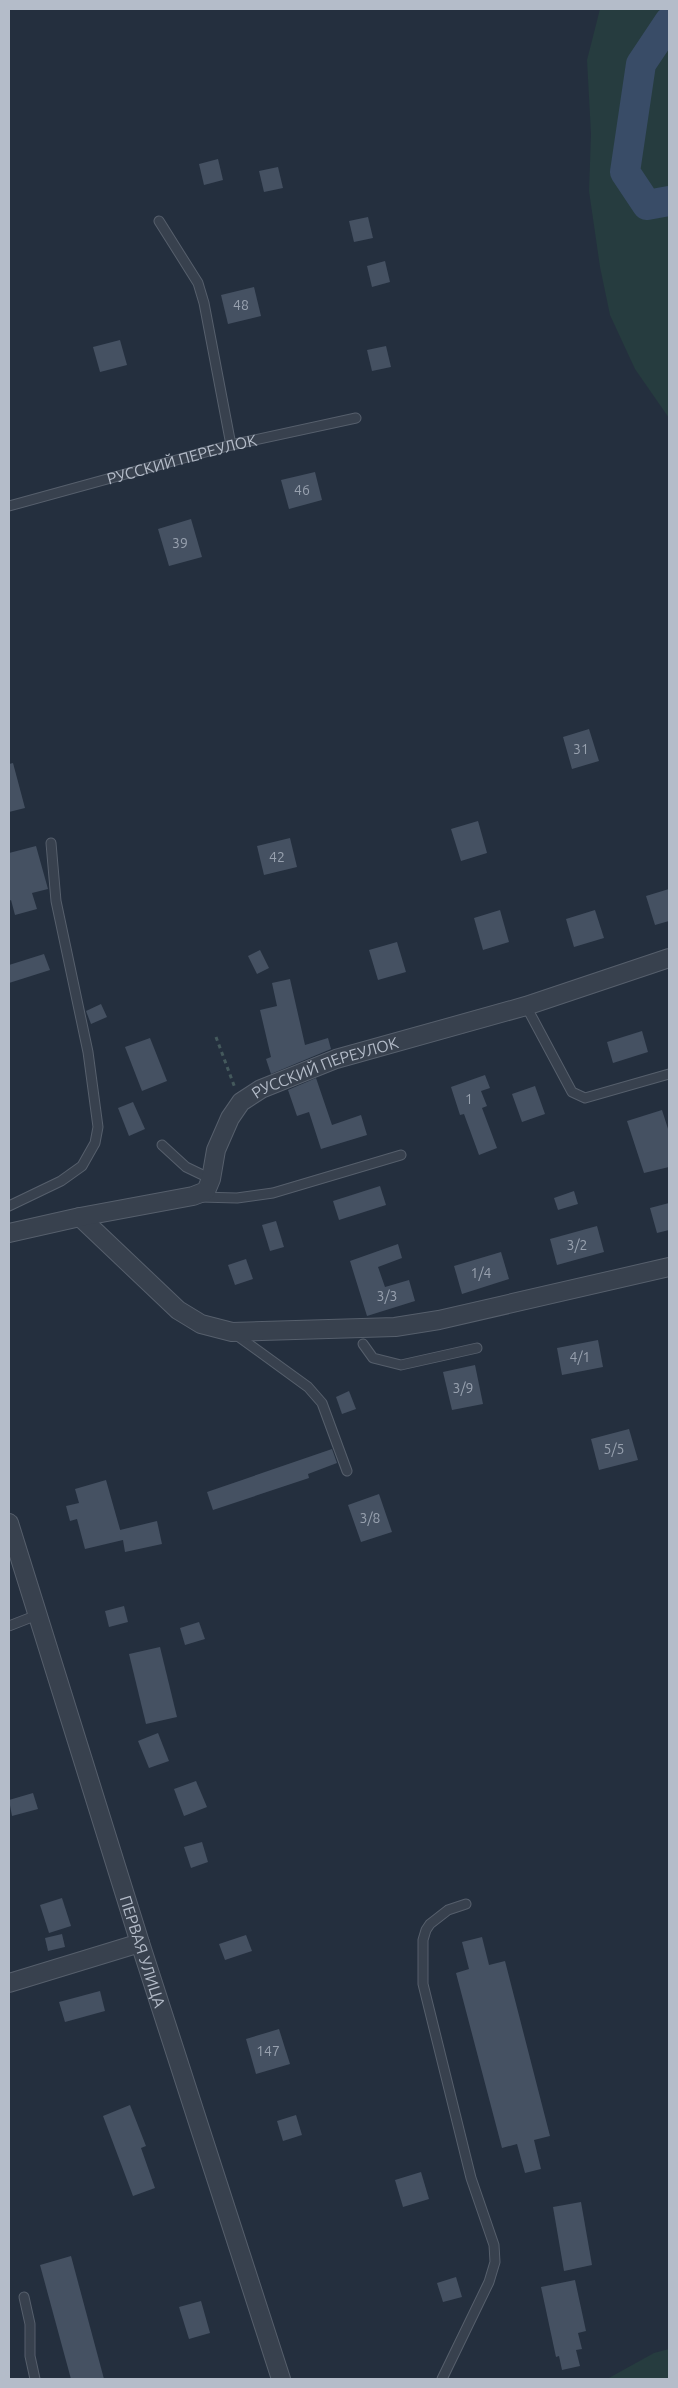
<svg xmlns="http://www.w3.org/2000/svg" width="678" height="2388" font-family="Ubuntu,sans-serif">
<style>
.green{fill:#263c3f}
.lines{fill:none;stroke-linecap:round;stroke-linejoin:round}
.river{stroke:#394c67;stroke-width:30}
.building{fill:#455162}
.service-casing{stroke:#565f6c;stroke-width:11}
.minor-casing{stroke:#565f6c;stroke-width:20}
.path{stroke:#44595c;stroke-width:3;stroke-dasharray:4 4;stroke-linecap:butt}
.service{stroke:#38414e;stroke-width:9}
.minor{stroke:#38414e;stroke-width:18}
.labels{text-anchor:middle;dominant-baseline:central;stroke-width:5;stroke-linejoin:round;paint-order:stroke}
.number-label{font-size:14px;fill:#98a1af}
.street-label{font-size:16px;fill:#b4bcc9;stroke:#1d2633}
</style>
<rect width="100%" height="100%" fill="#242f3e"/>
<g class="green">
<polygon points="600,9 669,9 669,418 635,369 610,315 600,267 589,191 591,134 587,60"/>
<polygon points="669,2349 669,2379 607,2379 654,2353"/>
</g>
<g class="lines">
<polyline class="river" points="669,22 641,64 625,172 647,205 669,201"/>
</g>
<g class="building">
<polygon points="218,159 223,180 204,185 199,164"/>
<polygon points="278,167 283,188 264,192 259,171"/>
<polygon points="368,217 373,238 354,242 349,221"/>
<polygon points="385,261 390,282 372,287 367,266"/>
<polygon points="254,287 261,316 228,324 221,295"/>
<polygon points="120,340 127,365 100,372 93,347"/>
<polygon points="386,346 391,367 372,371 367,350"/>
<polygon points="315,472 322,500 289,509 281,480"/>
<polygon points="191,519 202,557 169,566 158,529"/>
<polygon points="589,729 599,761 572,769 563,737"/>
<polygon points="13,763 25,808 9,812 9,764"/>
<polygon points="478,821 487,853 461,861 451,829"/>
<polygon points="290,838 297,867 264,875 257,846"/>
<polygon points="36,846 48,889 32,893 37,909 15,915 11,900 9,901 9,853"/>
<polygon points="669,889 669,921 655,925 646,896"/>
<polygon points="500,910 509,942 483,950 474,918"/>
<polygon points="595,910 604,938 574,947 566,919"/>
<polygon points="397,942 406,972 378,980 369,950"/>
<polygon points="260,950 269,968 257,974 248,956"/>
<polygon points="44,954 50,970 9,983 9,965"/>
<polygon points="290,979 305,1045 328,1038 331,1049 271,1074 266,1059 271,1057 260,1010 277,1006 272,983"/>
<polygon points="101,1004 107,1017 91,1024 86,1011"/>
<polygon points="642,1031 648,1052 613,1063 607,1042"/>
<polygon points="150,1038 167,1081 142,1091 125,1047"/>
<polygon points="485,1075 490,1088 481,1091 487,1106 482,1108 497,1148 479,1155 464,1114 460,1115 451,1087"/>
<polygon points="316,1078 332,1125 361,1115 367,1135 321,1149 309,1112 297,1116 288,1090"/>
<polygon points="535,1086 545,1114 522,1122 512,1094"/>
<polygon points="133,1102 145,1129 129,1136 118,1108"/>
<polygon points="662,1110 669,1132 669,1167 644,1173 627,1121"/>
<polygon points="380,1186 386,1205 339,1220 333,1201"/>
<polygon points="574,1191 578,1204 558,1210 554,1198"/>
<polygon points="669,1203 669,1230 657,1233 650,1208"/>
<polygon points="276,1221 284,1247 270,1251 262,1225"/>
<polygon points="597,1226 604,1252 557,1265 550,1239"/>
<polygon points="398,1244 402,1258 378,1267 385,1287 409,1280 415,1301 367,1316 350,1261"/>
<polygon points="501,1252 509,1279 462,1294 454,1266"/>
<polygon points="246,1259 253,1279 235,1285 228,1265"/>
<polygon points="598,1340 603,1367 562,1375 557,1348"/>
<polygon points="475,1365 483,1404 452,1410 443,1372"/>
<polygon points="349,1391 356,1409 342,1414 336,1397"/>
<polygon points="629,1429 638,1460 599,1470 591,1439"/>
<polygon points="332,1449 337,1463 308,1474 309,1478 213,1510 207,1492"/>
<polygon points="106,1480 121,1533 120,1530 157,1521 162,1544 125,1552 123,1540 85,1549 77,1519 70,1521 66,1506 79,1503 75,1489"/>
<polygon points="379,1494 392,1532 361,1542 348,1505"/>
<polygon points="124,1606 128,1622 109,1627 105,1611"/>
<polygon points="199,1622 205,1639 185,1645 180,1628"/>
<polygon points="160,1647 177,1717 146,1724 129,1654"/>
<polygon points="158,1733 169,1761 149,1768 138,1741"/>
<polygon points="196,1781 207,1807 184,1816 174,1789"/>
<polygon points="33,1793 38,1809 12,1816 9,1800"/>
<polygon points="202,1842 208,1862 191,1868 184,1847"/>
<polygon points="62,1898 71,1926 49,1933 40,1905"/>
<polygon points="62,1934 65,1947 48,1951 45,1938"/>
<polygon points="246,1935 252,1951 225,1960 219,1944"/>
<polygon points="482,1937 489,1965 505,1961 550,2136 534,2140 541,2169 525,2173 517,2144 502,2148 456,1973 469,1969 462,1942"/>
<polygon points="100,1991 105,2011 65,2022 59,2002"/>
<polygon points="279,2029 290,2064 256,2074 246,2039"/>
<polygon points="130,2105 146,2146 141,2148 155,2188 133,2196 103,2116"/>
<polygon points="296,2115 302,2135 283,2141 277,2121"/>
<polygon points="421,2172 429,2199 403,2207 395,2180"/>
<polygon points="581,2202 592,2265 564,2271 553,2207"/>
<polygon points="71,2256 104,2379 71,2379 40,2265"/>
<polygon points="456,2277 462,2297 443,2302 437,2283"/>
<polygon points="575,2280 586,2331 578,2333 582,2349 576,2350 580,2366 562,2370 559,2356 556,2357 541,2287"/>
<polygon points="201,2301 210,2333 189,2339 179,2307"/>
</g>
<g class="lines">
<g class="service-casing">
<g id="service">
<polyline points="159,221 198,283 204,303 231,445"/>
<path id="s1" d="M9,506L231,445L356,418"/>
<polyline points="526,1006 572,1092 585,1098 669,1074"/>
<polyline points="162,1145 186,1167 211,1179"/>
<polyline points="200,1197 237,1198 273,1193 401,1155"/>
<polyline points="9,1206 61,1181 82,1166 95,1143 98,1127 88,1052 56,901 51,843"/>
<polyline points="235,1334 308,1387 322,1403 347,1471"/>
<polyline points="363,1344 373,1358 401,1365 477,1348"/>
<polyline points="9,1626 37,1615"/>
<polyline points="24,2297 30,2324 30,2356 35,2379"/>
<polyline points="442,2379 489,2282 495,2262 494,2245 471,2178 423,1984 423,1940 426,1930 430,1924 448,1910 466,1904"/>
</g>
</g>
<g class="minor-casing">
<g id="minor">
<polyline points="80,1217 178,1310 201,1324 232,1332 395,1327 439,1320 669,1267"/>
<path id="s2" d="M9,1233L80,1217L193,1196L206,1191L211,1179L216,1150L230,1118L241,1102L261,1089L336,1059L526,1006L669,958"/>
<path id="s3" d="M9,1523L140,1943L281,2379"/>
<polyline points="9,1983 140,1943"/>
</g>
</g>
<polyline class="path" points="216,1037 235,1088"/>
<use href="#service" class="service"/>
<use href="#minor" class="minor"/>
</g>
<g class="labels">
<g class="number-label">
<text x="241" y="305">48</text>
<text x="302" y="490">46</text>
<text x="180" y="543">39</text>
<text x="581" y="749">31</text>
<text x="277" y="857">42</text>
<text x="469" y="1099">1</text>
<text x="577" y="1245">3/2</text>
<text x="481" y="1273">1/4</text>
<text x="387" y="1296">3/3</text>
<text x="580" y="1357">4/1</text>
<text x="463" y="1388">3/9</text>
<text x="614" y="1449">5/5</text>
<text x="370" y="1518">3/8</text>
<text x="268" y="2051">147</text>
</g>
<g class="street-label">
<text stroke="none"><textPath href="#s1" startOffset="179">РУССКИЙ ПЕРЕУЛОК</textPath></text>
<text stroke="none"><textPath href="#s2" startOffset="390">РУССКИЙ ПЕРЕУЛОК</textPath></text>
<text stroke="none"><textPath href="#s3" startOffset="449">ПЕРВАЯ УЛИЦА</textPath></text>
</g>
</g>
<rect width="678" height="2388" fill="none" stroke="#b4bcc9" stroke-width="20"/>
</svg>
